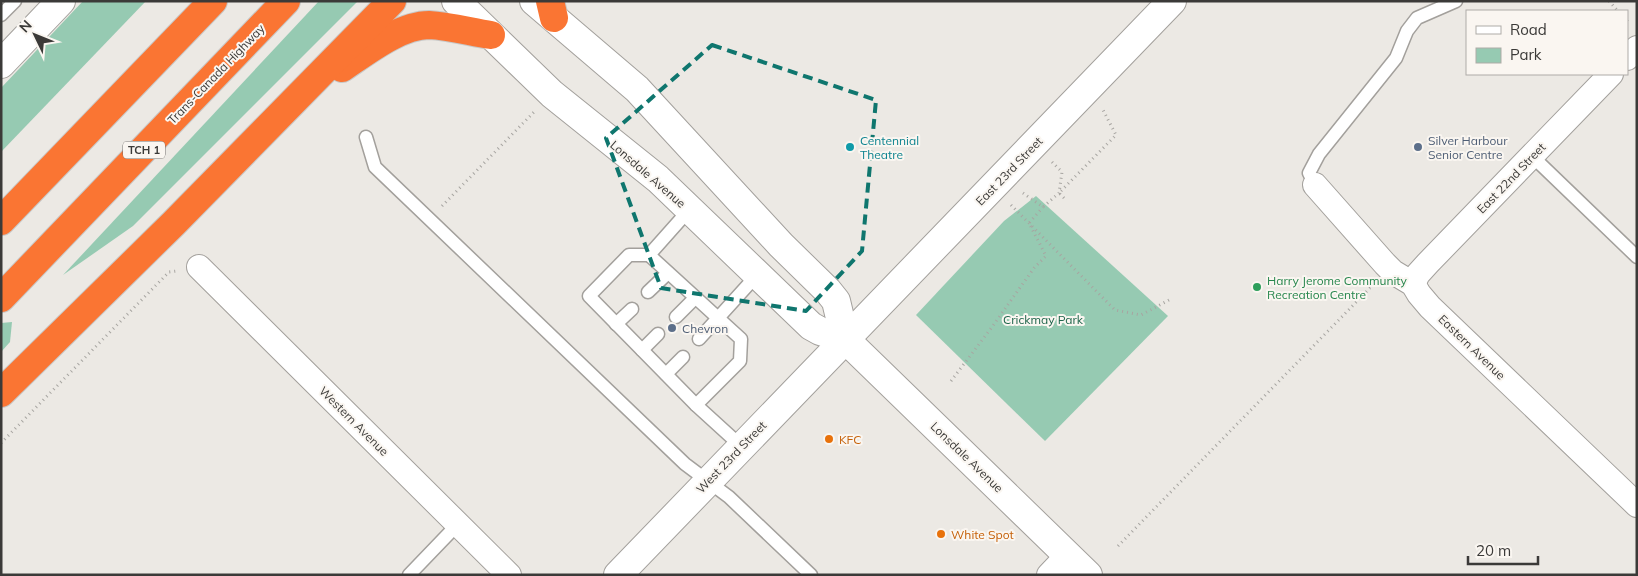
<svg xmlns="http://www.w3.org/2000/svg" width="1638" height="576" font-family="Mulish,sans-serif">
<style>
.green{fill:#96cab2}
.lines{fill:none;stroke-linecap:round;stroke-linejoin:round}
.service-casing{stroke:#a3a09c;stroke-width:15}
.minor-casing{stroke:#a3a09c;stroke-width:26}
.tertiary-casing{stroke:#a3a09c;stroke-width:30}
.secondary-casing{stroke:#a3a09c;stroke-width:30}
.motorway-casing{stroke:#c8c8c7;stroke-width:30}
.path{stroke:#a7a5a1;stroke-width:3;stroke-dasharray:1 4;stroke-linecap:butt}
.service{stroke:#fff;stroke-width:12}
.minor{stroke:#fff;stroke-width:24}
.tertiary{stroke:#fff;stroke-width:28}
.secondary{stroke:#fff;stroke-width:28}
.motorway{stroke:#fa7533;stroke-width:28}
.marked{fill:none;stroke:#0f766e;stroke-width:4;stroke-dasharray:10 6;stroke-linejoin:round}
.culture-dot{fill:#0f9aa8;stroke:#faf6f1;stroke-width:2}
.service-dot{fill:#5c6f8a;stroke:#faf6f1;stroke-width:2}
.leisure-dot{fill:#2e9e5b;stroke:#faf6f1;stroke-width:2}
.food-dot{fill:#e8710a;stroke:#faf6f1;stroke-width:2}
.labels{text-anchor:middle;dominant-baseline:central;stroke-width:4;stroke-linejoin:round;paint-order:stroke}
.shield{fill:#faf6f1;stroke:#747270;stroke-width:1}
.shield-label{font-size:11px;font-weight:bold;fill:#3b3a38}
.street-label{font-size:12px;fill:#3b3a38;stroke:#faf6f1}
.culture-label{font-size:12px;fill:#0d838f;stroke:#faf6f1;text-anchor:start}
.service-label{font-size:12px;fill:#4e5e75;stroke:#faf6f1;text-anchor:start}
.leisure-label{font-size:12px;fill:#27864d;stroke:#faf6f1;text-anchor:start}
.park-label{font-size:12px;fill:#1d644a;stroke:#faf6f1}
.food-label{font-size:12px;fill:#c56008;stroke:#faf6f1;text-anchor:start}
</style>
<rect width="100%" height="100%" fill="#ece9e4"/>
<g class="green">
<polygon points="83,1 146,1 1,152 1,88"/>
<polygon points="319,1 358,1 133,226 63,275"/>
<polygon points="1036,196 1168,316 1045,441 916,315 1004,221"/>
<polygon points="12,322 10,342 1,352 1,323"/>
</g>
<g class="lines">
<g class="service-casing">
<g id="service">
<polyline points="1,15 15,1"/>
<polyline points="366,137 375,167 685,464 729,497 811,575"/>
<polyline points="1532,156 1637,257"/>
<polyline points="1315,185 1309,173 1319,154 1396,58 1407,31 1417,18 1456,1"/>
<polyline points="689,210 649,255 629,255 589,296 696,405 741,446"/>
<polyline points="649,255 741,339 740,361 696,405"/>
<polyline points="648,292 668,273"/>
<polyline points="676,317 695,298"/>
<polyline points="616,324 632,309"/>
<polyline points="699,339 757,275"/>
<polyline points="642,350 658,334"/>
<polyline points="666,374 683,357"/>
<polyline points="409,575 457,525"/>
</g>
</g>
<g class="minor-casing">
<g id="minor">
<polyline points="1627,58 1637,48"/>
<polyline points="1315,185 1385,264 1393,272 1413,284 1419,294 1430,307 1637,505"/>
<polyline points="199,267 509,575"/>
<polyline points="1413,284 1418,274 1428,263 1611,74"/>
<polyline points="1049,575 1068,555"/>
</g>
</g>
<g class="tertiary-casing">
<g id="tertiary">
<polyline points="1,64 61,1"/>
<polyline points="618,575 1172,1"/>
</g>
</g>
<g class="secondary-casing">
<g id="secondary">
<polyline points="456,1 552,94 658,179 811,326 820,331 845,339 1088,575"/>
<polyline points="534,1 637,89 781,245 828,291 836,301 845,339"/>
</g>
</g>
<g class="motorway-casing">
<g id="motorway">
<polyline points="550,1 554,18"/>
<path d="M342,68C366,52 400,25 429,25C450,26 471,32 491,35"/>
<polyline points="1,221 213,1"/>
<polyline points="1,298 286,1"/>
<polyline points="1,393 174,223 392,1"/>
</g>
</g>
<g class="path">
<polyline points="1609,1 1618,11"/>
<polyline points="1627,20 1627,21"/>
<polyline points="1023,193 1043,207 1059,193 1062,172 1052,162"/>
<polyline points="1064,198 1059,193 1116,135 1103,110"/>
<polyline points="1011,205 1115,310 1141,315 1169,300"/>
<polyline points="442,206 534,112"/>
<polyline points="951,381 992,327 1034,268 1046,256 1029,223 1043,207"/>
<polyline points="1,443 169,272 177,271"/>
<polyline points="1118,546 1370,288 1374,287"/>
</g>
<use href="#service" class="service"/>
<use href="#minor" class="minor"/>
<use href="#tertiary" class="tertiary"/>
<use href="#secondary" class="secondary"/>
<use href="#motorway" class="motorway"/>
</g>
<path class="marked" d="M712,45L876,100L862,251L806,311L661,288L606,138Z"/>
<circle class="culture-dot" cx="850" cy="147" r="5"/>
<g class="service-dot">
<circle cx="1418" cy="147" r="5"/>
<circle cx="672" cy="328" r="5"/>
</g>
<circle class="leisure-dot" cx="1257" cy="287" r="5"/>
<g class="food-dot">
<circle cx="829" cy="439" r="5"/>
<circle cx="941" cy="534" r="5"/>
</g>
<g class="labels">
<rect class="shield" x="123" y="141.5" width="42" height="17" rx="4"/>
<g class="shield-label">
<text x="144" y="150">TCH 1</text>
</g>
<g class="street-label">
<text transform="translate(216 74) rotate(-46)">Trans-Canada Highway</text>
<text transform="translate(1009 171) rotate(-46)">East 23rd Street</text>
<text transform="translate(648 174) rotate(41)">Lonsdale Avenue</text>
<text transform="translate(1511 178) rotate(-46)">East 22nd Street</text>
<text transform="translate(1472 347) rotate(44)">Eastern Avenue</text>
<text transform="translate(354 421) rotate(45)">Western Avenue</text>
<text transform="translate(731 457) rotate(-46)">West 23rd Street</text>
<text transform="translate(967 457) rotate(44)">Lonsdale Avenue</text>
</g>
<g class="culture-label">
<text x="860" y="140">Centennial<tspan x="860" dy="14">Theatre</tspan></text>
</g>
<g class="service-label">
<text x="1428" y="140">Silver Harbour<tspan x="1428" dy="14">Senior Centre</tspan></text>
<text x="682" y="328">Chevron</text>
</g>
<g class="leisure-label">
<text x="1267" y="280">Harry Jerome Community<tspan x="1267" dy="14">Recreation Centre</tspan></text>
</g>
<g class="park-label">
<text x="1043" y="319">Crickmay Park</text>
</g>
<g class="food-label">
<text x="839" y="439">KFC</text>
<text x="951" y="534">White Spot</text>
</g>
</g>
<rect width="1638" height="576" fill="none" stroke="#3b3a38" stroke-width="5"/>
<rect x="1466" y="10" width="162" height="65" fill="#faf6f1" stroke="#aeaba7"/>
<rect x="1476" y="26" width="25" height="8" fill="#ffffff" stroke="#aeaba7"/>
<text x="1510" y="35" font-size="15" fill="#3b3a38">Road</text>
<rect x="1476" y="48" width="25" height="15" fill="#96cab2" stroke="#aeaba7"/>
<text x="1510" y="60" font-size="15" fill="#3b3a38">Park</text>
<g transform="translate(35 35) rotate(313)" stroke="#faf6f1" stroke-width="4" paint-order="stroke">
<path d="M0-4L9 19L0 12L-9 19Z" fill="#3b3a38"/>
<text y="-8" font-size="14" font-weight="bold" text-anchor="middle" fill="#3b3a38">N</text>
</g>
<path d="M1468 556v8h70v-8" fill="none" stroke="#3b3a38" stroke-width="2.5"/>
<text x="1476" y="556" font-size="15" fill="#3b3a38" stroke="#faf6f1" stroke-width="4" paint-order="stroke">20 m</text>
</svg>
